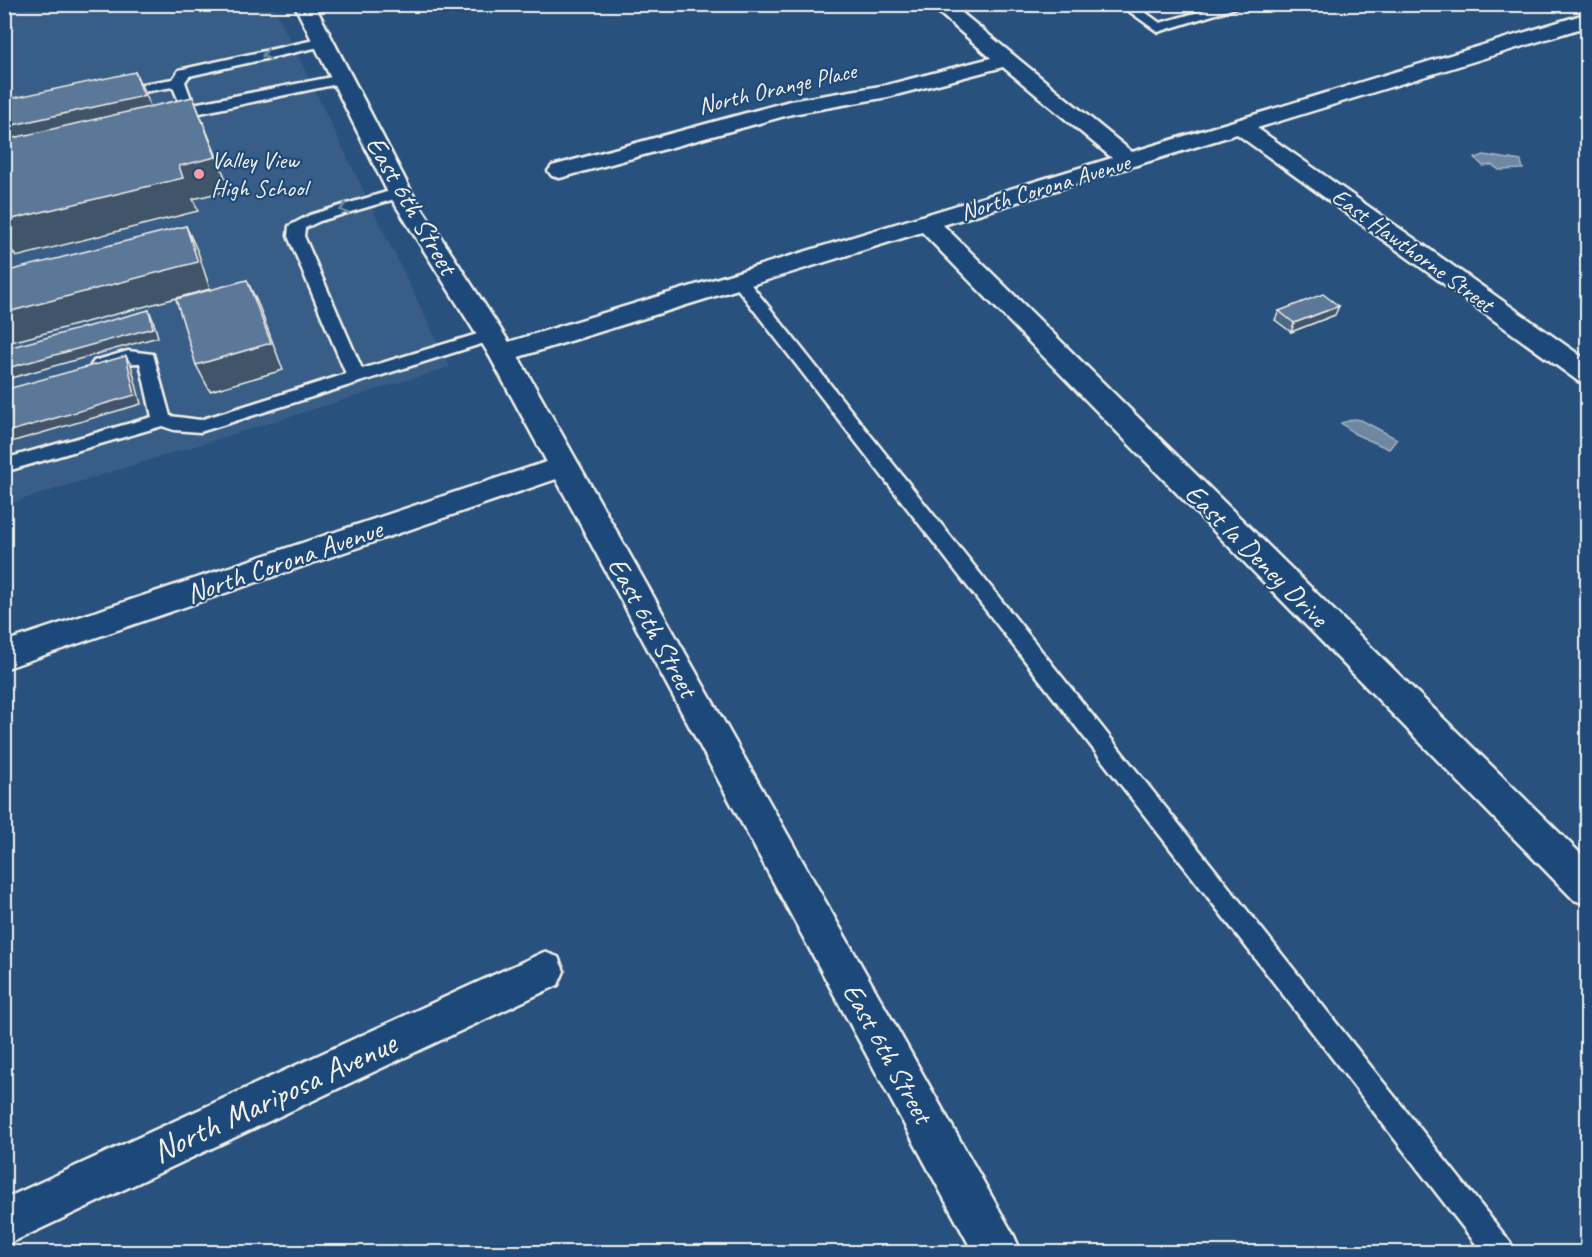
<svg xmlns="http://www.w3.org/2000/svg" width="1592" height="1257" font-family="Caveat,sans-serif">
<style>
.built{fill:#375d86}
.water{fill:#6e88a2;stroke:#a4b2be;stroke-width:1.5}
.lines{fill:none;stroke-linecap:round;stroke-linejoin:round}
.service-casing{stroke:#f4f1e8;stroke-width:5}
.minor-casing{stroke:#f4f1e8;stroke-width:5}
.secondary-casing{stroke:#f4f1e8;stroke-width:5}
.service{fill:#1f4a7a;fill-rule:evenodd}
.minor{fill:#1f4a7a;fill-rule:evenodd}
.secondary{fill:#1f4a7a;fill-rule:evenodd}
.wall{fill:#4e6784;stroke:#f4f1e8;stroke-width:1.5}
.shaded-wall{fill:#40546b;stroke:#f4f1e8;stroke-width:1.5}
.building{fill:#5b7899;stroke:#f4f1e8;stroke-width:1.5}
.oneway{stroke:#748da6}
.poi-dot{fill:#ff9aa2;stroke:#1f4a7a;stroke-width:2}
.labels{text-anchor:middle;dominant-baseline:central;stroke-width:4.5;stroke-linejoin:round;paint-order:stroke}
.far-street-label{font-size:24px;fill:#f4f1e8;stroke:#1f4a7a}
.far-poi-label{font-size:24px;fill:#f4f1e8;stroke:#1f4a7a;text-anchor:start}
.street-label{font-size:28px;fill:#f4f1e8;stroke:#1f4a7a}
.near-street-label{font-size:33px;fill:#f4f1e8;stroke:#1f4a7a}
</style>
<rect width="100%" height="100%" fill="#28517e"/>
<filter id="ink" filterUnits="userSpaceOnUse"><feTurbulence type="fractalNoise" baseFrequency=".0167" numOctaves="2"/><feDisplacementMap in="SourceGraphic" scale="12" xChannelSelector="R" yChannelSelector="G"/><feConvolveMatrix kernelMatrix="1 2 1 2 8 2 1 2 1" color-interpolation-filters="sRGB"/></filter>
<g filter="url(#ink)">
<polygon class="built" points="5,5 273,5 450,367 5,505"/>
<g class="water">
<polygon points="1484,155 1521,161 1523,169 1499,170 1492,165 1483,166 1475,158"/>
<polygon points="1355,419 1361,420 1397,439 1389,449 1355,434 1341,423"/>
</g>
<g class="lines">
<g class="service-casing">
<g id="service">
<polygon points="1119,4 1134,4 1160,23 1227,4 1248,4 1158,32"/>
<polygon points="323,38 328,39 329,42 328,45 189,76 185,82 193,104 342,75 349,79 347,82 200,113 183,111 173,87 113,97 106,93 113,89 173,79 179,70"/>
<path d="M400,188L405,190L408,193L405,196L320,221L305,228L304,236L362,369L491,330L497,331L499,335L497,339L200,432L174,430L162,426L4,472V459L152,417L140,363C124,362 108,373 94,369L91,365L94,361L128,351L153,354L170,416L200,420L346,374L288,236L289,226L310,215Z"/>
<polygon points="739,275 745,277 1510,1242 1515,1252 1482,1252 733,283 731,280"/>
</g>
</g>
<g class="minor-casing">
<g id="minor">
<polygon points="442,4 470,4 468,8 450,13 443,11 440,7"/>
<polygon points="929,4 951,4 1132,152 1588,13 1588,26 1257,128 1588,361 1588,384 1578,381 1237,134 943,225 1588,861 1588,905 1574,900 922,232 512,359 502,362 492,359 488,353 492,347 1112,158 1003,67 888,97 792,114 560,178 552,176 548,171 552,166 790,101 887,85 991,58"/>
<polygon points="564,456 574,459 579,466 574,473 4,669 4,642"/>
<polygon points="544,952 558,957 564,971 558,985 4,1246 4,1199"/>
</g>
</g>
<g class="secondary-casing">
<polygon id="secondary" points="294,4 314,4 412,193 516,353 1014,1236 1021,1252 973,1252 488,353 388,193"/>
</g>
<use href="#service" class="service"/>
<use href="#minor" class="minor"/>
<use href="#secondary" class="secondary"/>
</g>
<polygon class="wall" points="1279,311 1335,315 1291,332 1275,320"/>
<g class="shaded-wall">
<polygon points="135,72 147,97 155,122 4,156 4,127"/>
<polygon points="193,97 230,190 193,199 198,211 16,257 4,238 4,221 179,166"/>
<polygon points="186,226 198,252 210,289 4,344 4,313"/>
<polygon points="247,280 259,306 283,370 210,391 196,365"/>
<polygon points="1339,306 1335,315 1291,332 1294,323"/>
<polygon points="149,310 153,320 158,337 4,380 4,369"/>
<polygon points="126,356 131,365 141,404 4,444 4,433"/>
</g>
<g class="building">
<polygon points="135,72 144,96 4,127 4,100"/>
<polygon points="193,97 216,157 179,166 183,178 4,221 4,140"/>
<polygon points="186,226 198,262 4,313 4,272"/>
<polygon points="247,280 271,343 196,365 176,299"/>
<polygon points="1323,294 1339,306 1294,323 1279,311"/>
<polygon points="149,310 153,328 4,369 4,349"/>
<polygon points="126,356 135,395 4,433 4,390"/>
</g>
<defs><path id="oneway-chevron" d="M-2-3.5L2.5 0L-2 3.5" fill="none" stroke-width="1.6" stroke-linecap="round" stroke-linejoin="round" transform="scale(1.5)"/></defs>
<g class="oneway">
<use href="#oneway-chevron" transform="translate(266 55) rotate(167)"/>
<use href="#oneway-chevron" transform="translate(344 209) rotate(164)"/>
</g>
</g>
<circle class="poi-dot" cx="199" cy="174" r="6"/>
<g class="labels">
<g class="far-street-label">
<text transform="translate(777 88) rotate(-13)">North Orange Place</text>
<text transform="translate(1045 187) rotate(-17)">North Corona Avenue</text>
<text transform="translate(1413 250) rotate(36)">East Hawthorne Street</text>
</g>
<g class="far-poi-label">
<text x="211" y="160">Valley View<tspan x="211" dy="28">High School</tspan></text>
</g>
<g class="street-label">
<text transform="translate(412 205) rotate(60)">East 6th Street</text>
<text transform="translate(1257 555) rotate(45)">East la Deney Drive</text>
<text transform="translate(284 561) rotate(-19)">North Corona Avenue</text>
<text transform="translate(653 627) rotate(61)">East 6th Street</text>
<text transform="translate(888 1053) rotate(61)">East 6th Street</text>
</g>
<g class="near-street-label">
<text transform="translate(274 1097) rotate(-25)">North Mariposa Avenue</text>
</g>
</g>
<rect width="1592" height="1257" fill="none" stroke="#1f4a7a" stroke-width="24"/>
<rect x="12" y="12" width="1568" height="1233" fill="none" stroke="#f4f1e8" stroke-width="2" filter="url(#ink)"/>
</svg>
